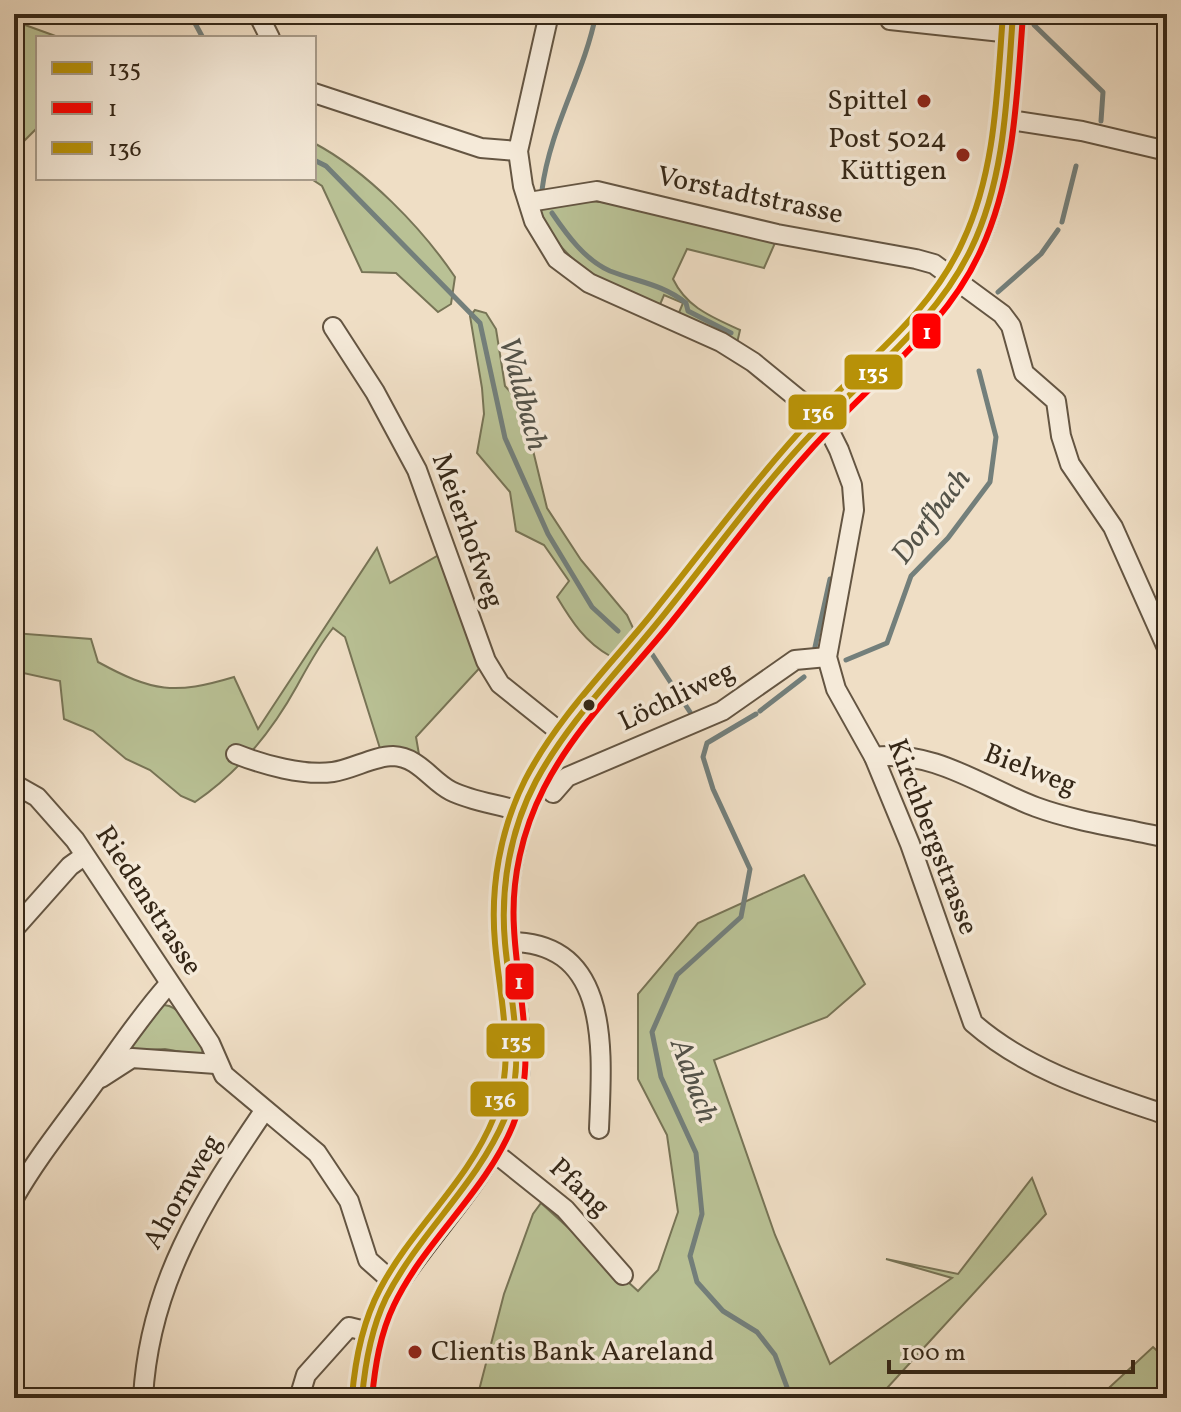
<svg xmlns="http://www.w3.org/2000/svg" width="1181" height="1412" font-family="Vollkorn,serif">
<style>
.green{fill:#b9c195;stroke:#777456;stroke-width:2}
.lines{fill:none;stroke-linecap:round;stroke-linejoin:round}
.stream{stroke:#737f7b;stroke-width:5}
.street-casing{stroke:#645542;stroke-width:22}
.secondary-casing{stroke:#352717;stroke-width:30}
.street{stroke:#f5ead9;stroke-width:18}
.secondary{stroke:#f5ead9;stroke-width:26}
.bus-1-casing{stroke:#f5ead9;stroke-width:12}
.bus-2-casing{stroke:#f5ead9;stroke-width:12}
.bus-3-casing{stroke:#f5ead9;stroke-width:12}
.bus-1{stroke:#b89208;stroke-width:6}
.bus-2{stroke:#f00;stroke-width:6}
.bus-3{stroke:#b89208;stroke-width:6}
.poi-dot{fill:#8f2418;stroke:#f5ead9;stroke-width:3}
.bus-dot{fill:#352717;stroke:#f5ead9;stroke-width:3}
.labels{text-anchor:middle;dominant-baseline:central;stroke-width:7;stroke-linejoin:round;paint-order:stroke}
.poi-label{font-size:28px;fill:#352717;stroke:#f5ead9;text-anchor:end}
.street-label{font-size:28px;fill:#352717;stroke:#f5ead9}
.water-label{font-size:30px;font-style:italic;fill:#545349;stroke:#f5ead9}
.line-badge{stroke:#f5ead9;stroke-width:3}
.badge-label{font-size:22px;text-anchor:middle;font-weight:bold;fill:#fff}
</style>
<rect width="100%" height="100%" fill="#efdec5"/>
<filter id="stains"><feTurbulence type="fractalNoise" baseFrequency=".0025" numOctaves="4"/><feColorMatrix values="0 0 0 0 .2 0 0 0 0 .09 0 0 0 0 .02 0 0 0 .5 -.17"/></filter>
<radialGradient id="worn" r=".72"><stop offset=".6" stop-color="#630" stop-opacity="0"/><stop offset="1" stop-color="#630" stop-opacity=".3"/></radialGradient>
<g class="green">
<polygon points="14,21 61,38 38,38 38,127 14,151"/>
<path d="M314,143C367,171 422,228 455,277L451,304L438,312L396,273L362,272L322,186L310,178H314Z"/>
<path d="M574,200L615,203L775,243L764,268L687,249L673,279C687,308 712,317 740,330L737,343L678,315L683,303L664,295L659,307C607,282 562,268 540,210L555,201Z"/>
<path d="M475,310L486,313L496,329L505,386L522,405L547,508L581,560L627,615L633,628L624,647L610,656C585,642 572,622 557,597L569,581L544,545L516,531L510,492L477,453L484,414L482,388L470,316Z"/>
<path d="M377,548L390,583L444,552L486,661L416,737L421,766L383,758L345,637L333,628C318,647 308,666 297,686C271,733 239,772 195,802L181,796L150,770L126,759L93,731L64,719L60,681L14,671V633L91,639L98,662C153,692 174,695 234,677L258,729Z"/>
<polygon points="804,875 865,984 827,1017 714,1060 775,1235 830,1364 952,1278 886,1259 958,1274 1032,1178 1046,1214 878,1398 477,1398 504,1294 533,1214 541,1203 638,1291 658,1270 678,1212 667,1135 638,1079 638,994 698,923"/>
<path d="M164,1005C181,1006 201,1035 204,1051L198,1055L165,1049L129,1051L127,1046Z"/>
<polygon points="1153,1347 1167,1360 1167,1398 1098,1398"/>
</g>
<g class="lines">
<g class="stream">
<polyline points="190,14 203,38"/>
<polyline points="1034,25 1103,92 1101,121"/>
<polyline points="314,160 326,166 480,323 505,438 548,534 592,607 618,631"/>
<path d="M542,190C550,127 584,75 596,14"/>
<path d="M552,213C567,235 585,260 610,271C638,282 662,284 686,303L688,311L731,333"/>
<polyline points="1062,222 1076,166"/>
<polyline points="998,292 1041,254 1058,230"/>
<polyline points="815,647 830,579"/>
<polyline points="652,654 690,712"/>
<polyline points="846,660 887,643 911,576 948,538 990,482 996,437 979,371"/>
<polyline points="760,711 804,677"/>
<polyline points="756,714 707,743 703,757 713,789 750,869 741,917 677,975 652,1032 661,1077 696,1153 702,1214 690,1256 697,1282 723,1311 757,1332 775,1355 791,1398"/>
</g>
<g class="street-casing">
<g id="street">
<polyline points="258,14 270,38"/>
<path d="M549,14L518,151L523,186L534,221L557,259L589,283L721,342L753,362L824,420L839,450L852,485L854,510L827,657L836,689L874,757L910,844L973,1023C1028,1071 1099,1092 1167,1115"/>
<polyline points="891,14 890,20 1011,33"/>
<polyline points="314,93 481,148 518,151"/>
<polyline points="1003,119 1082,131 1167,151"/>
<polyline points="529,202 597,191 777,234 916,259 934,264 1002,314 1011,326 1024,373 1056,401 1061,436 1070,464 1113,527 1167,648"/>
<polyline points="333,327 375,392 417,470 486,661 500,684 565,736"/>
<path d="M236,754C264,765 303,776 333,772C353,769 374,756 393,756C419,757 431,781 451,791C473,802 499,804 522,812"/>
<path d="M874,757C933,749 983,787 1036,807C1077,822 1124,828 1167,838"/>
<polyline points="14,784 37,797 75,840 210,1043 224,1075 317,1153 349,1201 368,1260 394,1283"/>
<polyline points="553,793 567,777 722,711 795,660 827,657"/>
<polyline points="14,929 70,866 84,856"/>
<path d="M504,942C613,938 602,1052 599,1129"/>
<polyline points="101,1078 132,1058 216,1064"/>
<polyline points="490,1149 565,1209 623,1275"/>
<path d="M14,1198C38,1156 67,1121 95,1082C119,1049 141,1015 169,984"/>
<path d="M143,1398C149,1285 202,1202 264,1111"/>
<polyline points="299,1398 306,1375 349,1327 373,1333"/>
</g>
</g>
<g class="secondary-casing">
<path id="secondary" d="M362,1398C365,1358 373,1318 394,1284C431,1225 485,1177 508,1110C526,1057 510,998 505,944C499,890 511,828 536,781C568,722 616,673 658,622C713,554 765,480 826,418C879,364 937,318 971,249C1006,176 1006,93 1013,14"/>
</g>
<use href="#street" class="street"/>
<use href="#secondary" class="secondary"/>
<g class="bus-1-casing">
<path id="bus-1" d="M362,1398C365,1363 371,1329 386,1298C419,1233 477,1185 505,1118C528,1062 510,1001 505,943C500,888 510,830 536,781C568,722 616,674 658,622C710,558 758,490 815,430C869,372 936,322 971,249C1006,177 1007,93 1013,14"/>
</g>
<g class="bus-2-casing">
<path id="bus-2" d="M372,1398C375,1366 380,1334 394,1305C425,1240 485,1193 513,1125C539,1061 517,994 514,928C511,880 522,831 544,788C574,729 623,681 665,630C719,564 768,494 827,432C881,374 948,324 981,250C1015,176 1017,94 1023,15"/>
</g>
<g class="bus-3-casing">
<path id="bus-3" d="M352,1397C355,1360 362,1323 380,1289C412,1228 468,1182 494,1117C517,1061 500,1001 495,943C490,887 500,830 525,780C557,718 608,668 651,615C705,548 755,479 813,417C866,361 931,313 963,241C996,170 997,90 1003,14"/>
</g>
<use href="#bus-1" class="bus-1"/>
<use href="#bus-2" class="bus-2"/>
<use href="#bus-3" class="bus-3"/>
</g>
<g class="poi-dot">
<circle cx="924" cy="101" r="8"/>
<circle cx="963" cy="155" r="8"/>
<circle cx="415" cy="1352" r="8"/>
</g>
<circle class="bus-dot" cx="589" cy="705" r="7"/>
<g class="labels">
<g class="poi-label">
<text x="908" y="101">Spittel</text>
<text x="947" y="139">Post 5024<tspan x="947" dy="32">Küttigen</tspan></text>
<text x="431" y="1352" text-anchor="start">Clientis Bank Aareland</text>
</g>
<g class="street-label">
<text transform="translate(750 196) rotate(12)">Vorstadtstrasse</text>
<text transform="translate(467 531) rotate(70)">Meierhofweg</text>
<text transform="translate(677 697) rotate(-26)">Löchliweg</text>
<text transform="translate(1030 770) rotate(21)">Bielweg</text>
<text transform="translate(932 837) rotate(69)">Kirchbergstrasse</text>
<text transform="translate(148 901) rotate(57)">Riedenstrasse</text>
<text transform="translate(579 1188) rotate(43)">Pfang</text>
<text transform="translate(183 1192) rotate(-60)">Ahornweg</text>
</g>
<g class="water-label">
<text transform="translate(522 394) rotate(75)">Waldbach</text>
<text transform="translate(932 517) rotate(-53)">Dorfbach</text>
<text transform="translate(693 1081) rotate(70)">Aabach</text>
</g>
</g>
<g class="line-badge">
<rect x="911" y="312" width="31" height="38" rx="8" fill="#f00"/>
<rect x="843" y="353" width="61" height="38" rx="8" fill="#b89208"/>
<rect x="787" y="393" width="61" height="38" rx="8" fill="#b89208"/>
<rect x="504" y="962" width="31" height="39" rx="8" fill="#f00"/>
<rect x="485" y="1022" width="61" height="38" rx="8" fill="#b89208"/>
<rect x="469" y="1080" width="61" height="38" rx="8" fill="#b89208"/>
</g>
<g class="badge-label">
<text x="927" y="339">1</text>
<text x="873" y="380">135</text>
<text x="818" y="420">136</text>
<text x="519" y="989">1</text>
<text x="516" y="1049">135</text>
<text x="500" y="1107">136</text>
</g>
<rect width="1181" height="1412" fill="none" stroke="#efdec5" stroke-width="48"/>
<rect x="16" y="16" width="1149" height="1380" fill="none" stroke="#352717" stroke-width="4"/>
<rect x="24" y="24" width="1133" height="1364" fill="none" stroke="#352717" stroke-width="2"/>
<rect x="36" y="36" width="280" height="144" fill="#f5ead9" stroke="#a89c8b" stroke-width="2"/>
<rect x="52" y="62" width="40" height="12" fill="#b89208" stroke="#a89c8b" stroke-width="2"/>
<text x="108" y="76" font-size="24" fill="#352717">135</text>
<rect x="52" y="102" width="40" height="12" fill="#ff0000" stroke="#a89c8b" stroke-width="2"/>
<text x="108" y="116" font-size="24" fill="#352717">1</text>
<rect x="52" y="142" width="40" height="12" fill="#b89208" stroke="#a89c8b" stroke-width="2"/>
<text x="108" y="156" font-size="24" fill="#352717">136</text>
<path d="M889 1360v12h244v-12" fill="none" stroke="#352717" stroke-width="4"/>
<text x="901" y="1360" font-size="24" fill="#352717" stroke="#f5ead9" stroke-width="6" paint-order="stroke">100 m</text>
<rect width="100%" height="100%" filter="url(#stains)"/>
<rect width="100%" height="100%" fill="url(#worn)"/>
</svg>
